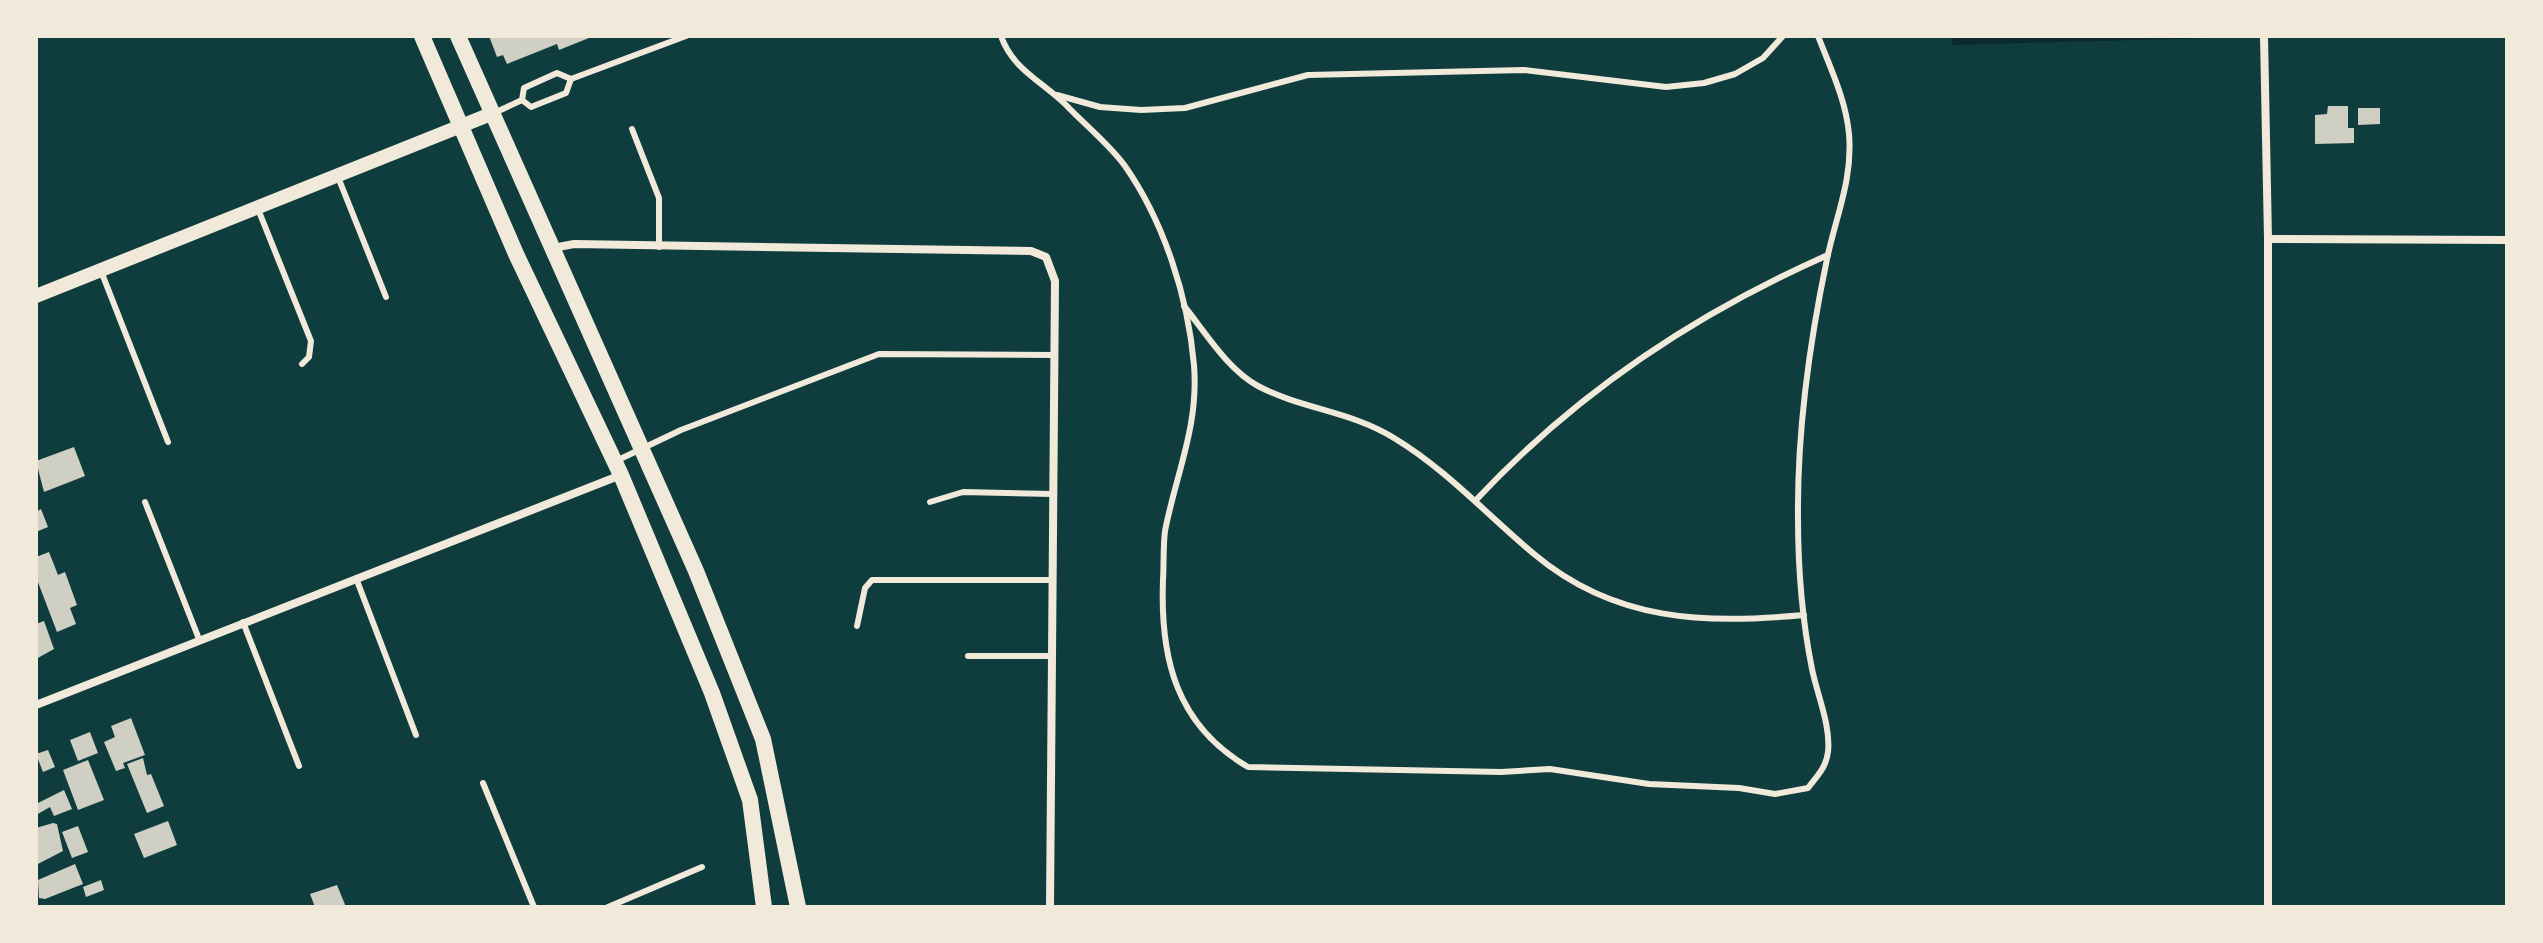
<svg xmlns="http://www.w3.org/2000/svg" width="2543" height="943" font-family="'Fira Sans',sans-serif">
<style>
.water{fill:#0a2a2b}
.building{fill:#cfcfc3}
.lines{fill:none;stroke-linecap:round;stroke-linejoin:round}
.service{stroke:#f1e9da;stroke-width:6}
.minor{stroke:#f1e9da;stroke-width:8}
.tertiary{stroke:#f1e9da;stroke-width:14}
.secondary{stroke:#f1e9da;stroke-width:16}
</style>
<rect width="100%" height="100%" fill="#0f3d3e"/>
<polygon class="water" points="1951,36 2215,36 2215,38 1952,45"/>
<g class="building">
<polygon points="489,36 594,36 559,50 557,44 507,64 503,55 497,57"/>
<polygon points="2328,106 2348,106 2348,128 2354,128 2354,143 2315,144 2315,115 2327,114"/>
<polygon points="2358,108 2380,108 2380,124 2358,125"/>
<polygon points="74,447 85,476 44,492 36,461"/>
<polygon points="41,509 48,527 36,532 36,512"/>
<polygon points="49,552 58,575 65,572 77,605 70,608 76,624 57,632 36,577 36,557"/>
<polygon points="44,621 54,649 36,659 36,624"/>
<polygon points="131,718 145,755 123,763 125,768 116,771 104,742 115,737 111,726"/>
<polygon points="90,732 98,753 78,761 70,740"/>
<polygon points="48,750 55,767 43,772 36,754"/>
<polygon points="143,758 147,775 151,774 164,806 147,813 127,764"/>
<polygon points="88,760 104,800 78,810 63,770"/>
<polygon points="64,790 72,809 54,816 50,807 36,815 36,804"/>
<polygon points="168,821 177,845 144,858 134,834"/>
<polygon points="53,823 57,824 63,851 36,865 36,828"/>
<polygon points="78,826 88,852 72,858 62,832"/>
<polygon points="75,864 83,884 45,899 39,898 38,880"/>
<polygon points="101,880 104,890 86,897 83,887"/>
<polygon points="337,885 346,907 315,907 310,894"/>
</g>
<g class="lines">
<g class="service">
<path d="M1001,36C1013,70 1042,81 1066,105C1085,125 1109,144 1125,166C1164,222 1188,297 1194,365C1199,426 1176,474 1165,531C1163,547 1164,564 1163,580C1160,658 1176,725 1248,767L1501,772L1550,769L1649,784L1739,788L1775,794L1808,788C1817,776 1826,768 1828,752C1831,726 1817,694 1812,669C1802,619 1798,569 1798,518C1797,430 1809,345 1827,259C1836,216 1853,179 1849,134C1846,100 1830,67 1818,36"/>
<polyline points="1057,95 1100,107 1141,110 1185,108 1308,75 1524,70 1666,87 1704,83 1735,74 1763,58 1783,36"/>
<polyline points="522,100 524,88 557,73 571,79 686,36"/>
<polyline points="522,100 531,107 566,93 571,79"/>
<polyline points="492,114 522,100"/>
<polyline points="632,129 659,198 659,247"/>
<polyline points="338,177 386,297"/>
<polyline points="258,209 311,341 309,357 302,364"/>
<polyline points="101,271 168,442"/>
<path d="M1184,306C1206,333 1227,369 1258,386C1301,409 1351,411 1394,438C1447,470 1487,515 1534,554C1615,622 1704,624 1804,615"/>
<polyline points="618,460 681,430 879,354 1054,355"/>
<path d="M1476,500C1576,393 1694,314 1828,255"/>
<polyline points="145,502 199,639"/>
<polyline points="930,502 963,492 1053,494"/>
<polyline points="356,578 416,735"/>
<polyline points="243,622 299,766"/>
<polyline points="857,626 865,588 872,580 1052,580"/>
<polyline points="968,656 1052,656"/>
<polyline points="483,783 534,907"/>
<polyline points="608,907 702,867"/>
</g>
<g class="minor">
<polyline points="2264,36 2268,239 2268,907"/>
<polyline points="2268,239 2507,240"/>
<polyline points="553,248 574,244 1031,251 1046,257 1055,281 1050,907"/>
<polyline points="36,705 621,475"/>
</g>
<polyline class="tertiary" points="36,296 491,114"/>
<g class="secondary">
<polyline points="422,36 516,254 621,475 712,693 750,800 764,907"/>
<polyline points="458,36 696,571 763,739 798,907"/>
</g>
</g>
<rect width="2543" height="943" fill="none" stroke="#f1e9da" stroke-width="76"/>
</svg>
